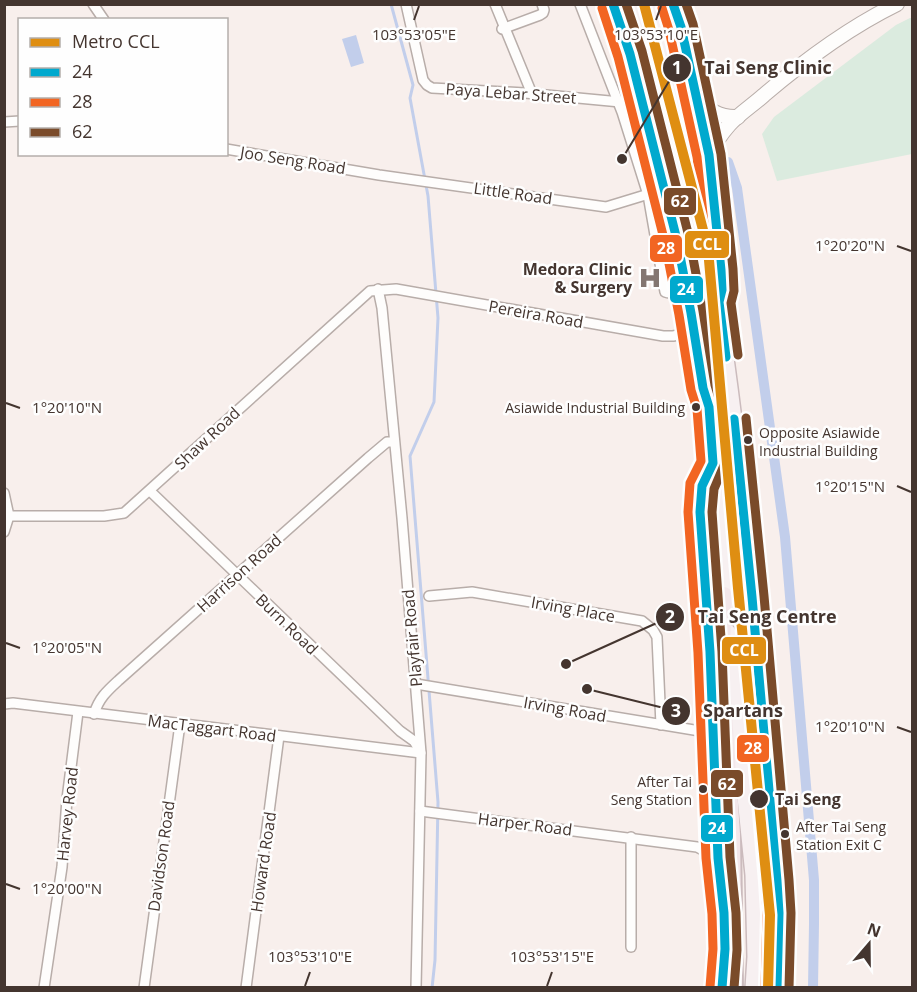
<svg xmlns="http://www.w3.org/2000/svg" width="917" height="992" font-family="'Open Sans',sans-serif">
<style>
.green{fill:#dbebdf}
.water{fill:#c2ceeb}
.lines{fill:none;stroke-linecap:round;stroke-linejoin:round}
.stream{stroke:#c2ceeb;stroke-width:3}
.canal{stroke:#c2ceeb;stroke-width:10}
.minor-casing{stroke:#b8ada9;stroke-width:12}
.secondary-casing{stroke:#b8ada9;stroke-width:16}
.primary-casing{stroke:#cbbbbd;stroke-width:18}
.motorway-casing{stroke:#cbbbbd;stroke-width:20}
.minor{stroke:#fefdfc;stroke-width:9}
.secondary{stroke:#fefdfc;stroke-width:14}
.primary{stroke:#f7f0f1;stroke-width:15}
.motorway{stroke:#f3e7ea;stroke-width:16}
.bus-1-casing{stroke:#fefefe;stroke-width:14}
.bus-2-casing{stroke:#fefefe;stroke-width:14}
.bus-3-casing{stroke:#fefefe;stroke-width:14}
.bus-1{stroke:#00a9ce;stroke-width:9}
.bus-2{stroke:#f26522;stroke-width:9}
.bus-3{stroke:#7a4b2a;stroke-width:9}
.metro-1-casing{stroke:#fefefe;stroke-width:15}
.metro-1{stroke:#df8e12;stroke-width:10}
.ticks{fill:none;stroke:#44352f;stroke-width:2}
.bus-dot{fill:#44352f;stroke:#fefefe;stroke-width:2}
.labels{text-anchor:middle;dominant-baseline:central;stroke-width:5;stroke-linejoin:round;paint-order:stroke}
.bus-label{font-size:14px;fill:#44352f;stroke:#fefefe;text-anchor:end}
.street-label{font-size:16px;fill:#44352f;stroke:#fefefe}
.poi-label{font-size:16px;font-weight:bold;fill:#44352f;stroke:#fefefe;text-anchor:end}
.stop-label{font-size:16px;font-weight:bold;fill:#44352f;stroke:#fefefe;text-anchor:start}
.ticks-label{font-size:15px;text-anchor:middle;fill:#44352f;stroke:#fefefe;stroke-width:5;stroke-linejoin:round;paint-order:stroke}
.leader{fill:none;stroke:#44352f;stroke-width:2}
.callout-dot{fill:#44352f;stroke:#fefefe;stroke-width:2}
.mark-label{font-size:18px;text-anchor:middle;font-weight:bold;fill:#fff}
.callout-label{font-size:18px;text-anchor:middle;font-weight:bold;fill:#44352f;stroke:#fefefe;stroke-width:5;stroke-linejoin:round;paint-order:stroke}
.line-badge{stroke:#fefefe;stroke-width:2}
.badge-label{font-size:16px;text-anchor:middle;font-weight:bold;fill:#fff}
</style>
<rect width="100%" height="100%" fill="#f8efec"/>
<polygon class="green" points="910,18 912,18 912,154 777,181 762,134 774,117 896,25"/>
<polygon class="water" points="356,35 364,63 351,67 342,39"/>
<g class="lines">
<polyline class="stream" points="391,4 413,85 410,98 428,196 438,318 434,402 410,456 438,802 435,960 432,988"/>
<polyline class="canal" points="728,162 737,188 785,537 814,880 814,924 813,988"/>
<g class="minor-casing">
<g id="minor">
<polyline points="93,4 104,20"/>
<polyline points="406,4 423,80 427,85 432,88 525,93 631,103 643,102"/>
<polyline points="495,4 532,94"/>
<path d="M580,4L622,112L648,195L665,292C673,295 679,290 685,286"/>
<polyline points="502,29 540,15 543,13 544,10 542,4"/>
<polyline points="4,122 20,121"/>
<polyline points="226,149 379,175 606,207 665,189"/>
<polyline points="378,289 382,308 402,518 421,753 416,988"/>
<polyline points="150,491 400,731 414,741 420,751"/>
<polyline points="4,493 9,516 4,532"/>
<polyline points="9,516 104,516 124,513 370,291 396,289 663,336 673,336 695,332"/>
<polyline points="429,596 472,592 642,621 653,630 657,637 661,725"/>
<polyline points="416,684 700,731 709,727 713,723"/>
<polyline points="4,704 13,703 421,753"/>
<path d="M94,714C99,698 107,691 119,680L368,458L387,442H394"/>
<polyline points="420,811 697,847 718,858"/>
<polyline points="631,837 631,947"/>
<polyline points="44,988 62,867 67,799 78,712"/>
<polyline points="144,988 180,724"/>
<polyline points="246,988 279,736"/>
</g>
</g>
<g class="secondary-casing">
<g id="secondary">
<path d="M696,96C708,110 719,118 738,117"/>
<path d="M709,155C714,145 721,134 729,125C739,114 753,105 764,95C805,60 848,28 897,4"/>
</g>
</g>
<g class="primary-casing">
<g id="primary">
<polyline points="613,4 630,54 677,240 705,396"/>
<polyline points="633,4 690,196 702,274 714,363 709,407 725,606"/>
<path d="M647,4C667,65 683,125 697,187"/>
<polyline points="673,4 681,27 709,155 720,261"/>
<path d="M705,228C745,443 757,663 777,881L779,913L777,988"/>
<polyline points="713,463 702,486 700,512 710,652 718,858 724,913 725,949 722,988"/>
<polyline points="728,632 753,875 755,957 753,988"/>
</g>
</g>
<g class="motorway-casing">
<polyline id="motorway" points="724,595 721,669 732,834 734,988"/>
</g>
<use href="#minor" class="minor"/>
<use href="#secondary" class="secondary"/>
<use href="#primary" class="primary"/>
<use href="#motorway" class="motorway"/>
<g class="bus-1-casing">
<g id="bus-1">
<polyline points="613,4 630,54 677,240 691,313 703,388 709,407 713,463 702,486 700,512 710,652 718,858 724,913 725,949 722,988"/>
<polyline points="673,4 681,27 709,155 721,270 722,290 719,302 726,357"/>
<polyline points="734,419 752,597 777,881 779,913 777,988"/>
</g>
</g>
<g class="bus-2-casing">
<g id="bus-2">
<polyline points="602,8 618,57 665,243 679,315 691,390 697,409 701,461 690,483 688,512 698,653 706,858 712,914 713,949 710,987"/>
<polyline points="662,8 669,30 697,157 709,271 710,289 707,302 714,359"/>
<polyline points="722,420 740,598 765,882 767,913 765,988"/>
</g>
</g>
<g class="bus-3-casing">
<g id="bus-3">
<polyline points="626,4 642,51 689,237 703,311 715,385 721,405 725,463 714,489 712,512 722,652 730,857 736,913 737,950 734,988"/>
<polyline points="686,4 693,24 721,154 733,269 734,291 731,303 738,355"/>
<polyline points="746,418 764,596 789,880 791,913 789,988"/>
</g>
</g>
<use href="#bus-1" class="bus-1"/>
<use href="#bus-2" class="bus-2"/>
<use href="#bus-3" class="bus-3"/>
<g class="metro-1-casing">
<polyline id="metro-1" points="644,4 708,249 738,588 770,915 768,988"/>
</g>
<use href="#metro-1" class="metro-1"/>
</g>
<path class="ticks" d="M414,20L419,6M656,20L661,6M897,246L911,251M6,403L20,408M897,486L911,492M6,643L20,648M897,727L911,732M6,884L20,889M305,986L310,972M547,986L552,972"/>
<defs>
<g id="hospital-bare" transform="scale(1.8)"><path d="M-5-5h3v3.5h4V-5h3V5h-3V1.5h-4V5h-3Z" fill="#837671" stroke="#fefefe" stroke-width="2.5" paint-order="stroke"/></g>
</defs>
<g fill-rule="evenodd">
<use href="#hospital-bare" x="650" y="278"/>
</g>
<g class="bus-dot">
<circle cx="696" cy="407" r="5"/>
<circle cx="748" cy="440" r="5"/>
<circle cx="703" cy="789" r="5"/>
<circle cx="759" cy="799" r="10"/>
<circle cx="785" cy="834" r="5"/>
</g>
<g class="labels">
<g class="bus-label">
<text x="685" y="407">Asiawide Industrial Building</text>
<text x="759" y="432" text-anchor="start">Opposite Asiawide<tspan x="759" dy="18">Industrial Building</tspan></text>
<text x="692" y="781">After Tai<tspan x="692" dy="18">Seng Station</tspan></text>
<text x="796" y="826" text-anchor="start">After Tai Seng<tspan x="796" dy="18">Station Exit C</tspan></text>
</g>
<g class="street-label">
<text transform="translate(511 93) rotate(4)">Paya Lebar Street</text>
<text transform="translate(293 160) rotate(9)">Joo Seng Road</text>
<text transform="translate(513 193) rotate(8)">Little Road</text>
<text transform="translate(536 314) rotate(10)">Pereira Road</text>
<text transform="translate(207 438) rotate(-43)">Shaw Road</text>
<text transform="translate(239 573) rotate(-42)">Harrison Road</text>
<text transform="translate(573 609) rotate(10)">Irving Place</text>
<text transform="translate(287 624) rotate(44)">Burn Road</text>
<text transform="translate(412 638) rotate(-95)">Playfair Road</text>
<text transform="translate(565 709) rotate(10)">Irving Road</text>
<text transform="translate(212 728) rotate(7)">MacTaggart Road</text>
<text transform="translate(67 814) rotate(-84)">Harvey Road</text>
<text transform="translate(525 824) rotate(7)">Harper Road</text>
<text transform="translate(161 856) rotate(-82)">Davidson Road</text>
<text transform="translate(263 862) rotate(-82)">Howard Road</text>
</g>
<g class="poi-label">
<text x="632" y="269">Medora Clinic<tspan x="632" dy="18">&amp; Surgery</tspan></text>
</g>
<g class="stop-label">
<text x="775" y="799">Tai Seng</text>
</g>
</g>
<g class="ticks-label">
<text x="414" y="40">103°53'05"E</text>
<text x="656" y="40">103°53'10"E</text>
<text x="850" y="251">1°20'20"N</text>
<text x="67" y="413">1°20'10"N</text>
<text x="850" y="492">1°20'15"N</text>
<text x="67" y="653">1°20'05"N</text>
<text x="850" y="732">1°20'10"N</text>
<text x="67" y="894">1°20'00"N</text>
<text x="310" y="962">103°53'10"E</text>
<text x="552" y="962">103°53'15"E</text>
</g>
<path class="leader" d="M622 159L677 68M566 664L670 617M587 689L676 711"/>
<g class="callout-dot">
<circle cx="622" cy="159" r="6"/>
<circle cx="566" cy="664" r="6"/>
<circle cx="587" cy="689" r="6"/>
<circle cx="677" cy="68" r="15"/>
<circle cx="670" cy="617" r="15"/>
<circle cx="676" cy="711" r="15"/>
</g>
<g class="mark-label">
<text x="677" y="74">1</text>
<text x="670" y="623">2</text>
<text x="676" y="717">3</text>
</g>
<g class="callout-label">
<text x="768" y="74">Tai Seng Clinic</text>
<text x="767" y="623">Tai Seng Centre</text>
<text x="743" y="717">Spartans</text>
</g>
<g class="line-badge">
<rect x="663" y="187" width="34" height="29" rx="6" fill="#7a4b2a"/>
<rect x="684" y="230" width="46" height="29" rx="6" fill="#df8e12"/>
<rect x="649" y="234" width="34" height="29" rx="6" fill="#f26522"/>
<rect x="669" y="275" width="35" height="29" rx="6" fill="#00a9ce"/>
<rect x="721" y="636" width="46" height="29" rx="6" fill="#df8e12"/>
<rect x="736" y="734" width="34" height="29" rx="6" fill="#f26522"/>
<rect x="710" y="769" width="34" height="29" rx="6" fill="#7a4b2a"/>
<rect x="700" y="814" width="34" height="29" rx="6" fill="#00a9ce"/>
</g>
<g class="badge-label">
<text x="680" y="207">62</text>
<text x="707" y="250">CCL</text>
<text x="666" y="254">28</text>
<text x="686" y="295">24</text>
<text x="744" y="656">CCL</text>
<text x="753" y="754">28</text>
<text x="727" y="790">62</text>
<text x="717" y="834">24</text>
</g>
<rect width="917" height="992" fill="none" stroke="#44352f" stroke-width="12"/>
<rect x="18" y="18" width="210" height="138" fill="#fefefe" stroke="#b4aeab" stroke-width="1.5"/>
<rect x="30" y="38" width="30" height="9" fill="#df8e12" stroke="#b4aeab" stroke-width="1.5"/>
<text x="72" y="48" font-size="18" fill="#44352f">Metro CCL</text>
<rect x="30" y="68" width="30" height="9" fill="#00a9ce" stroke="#b4aeab" stroke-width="1.5"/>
<text x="72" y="78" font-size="18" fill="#44352f">24</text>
<rect x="30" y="98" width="30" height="9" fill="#f26522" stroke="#b4aeab" stroke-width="1.5"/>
<text x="72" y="108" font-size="18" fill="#44352f">28</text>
<rect x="30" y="128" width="30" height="9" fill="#7a4b2a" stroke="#b4aeab" stroke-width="1.5"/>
<text x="72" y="138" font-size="18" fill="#44352f">62</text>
<g transform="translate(869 944) rotate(20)" stroke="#fefefe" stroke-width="4.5" paint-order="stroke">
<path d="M0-4.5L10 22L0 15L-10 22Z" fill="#44352f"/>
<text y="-9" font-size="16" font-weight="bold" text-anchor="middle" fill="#44352f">N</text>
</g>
</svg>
